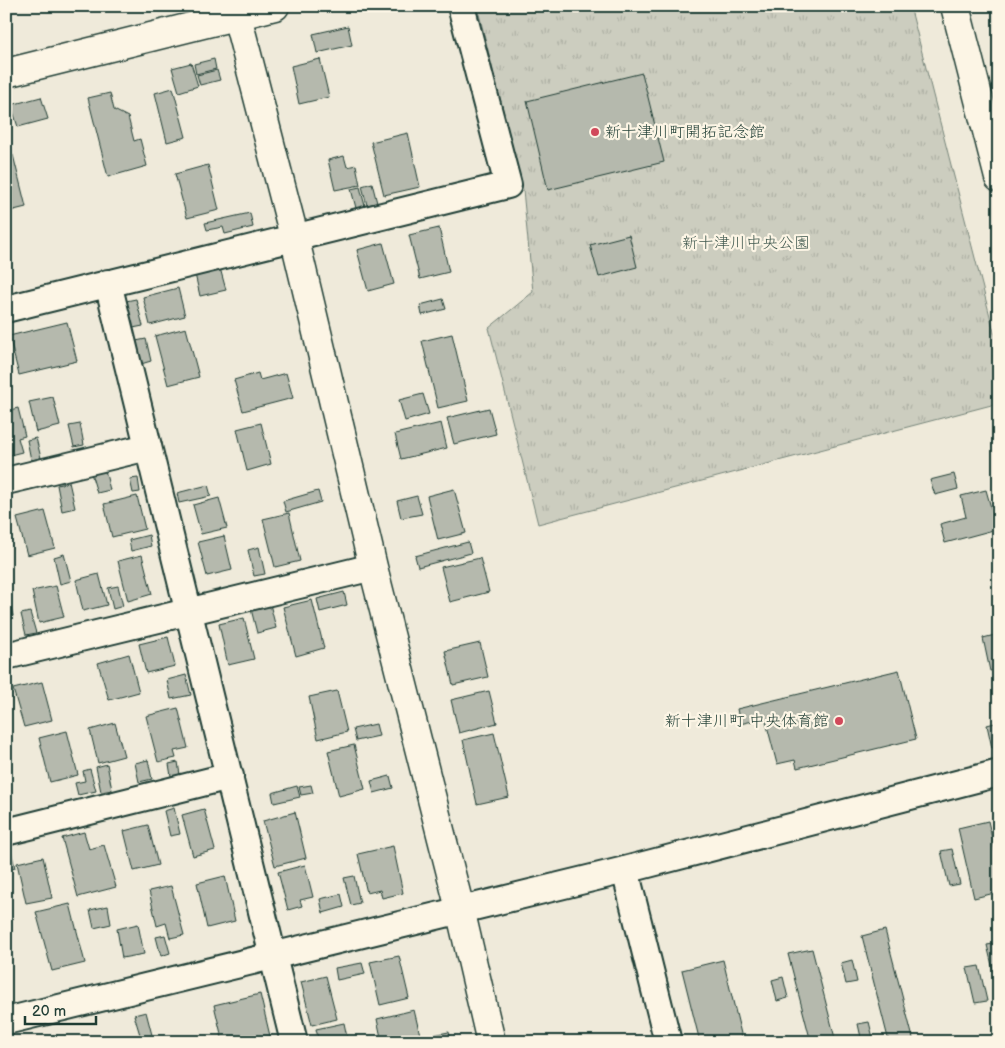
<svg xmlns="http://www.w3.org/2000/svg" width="1005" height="1048" font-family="'Balsamiq Sans','Klee One',sans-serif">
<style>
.park{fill:url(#park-tufts);stroke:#76857a}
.building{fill:#b5b9ad;stroke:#1f3d34}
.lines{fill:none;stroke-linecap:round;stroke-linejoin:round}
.street-casing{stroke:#1f3d34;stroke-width:30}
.secondary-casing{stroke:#1f3d34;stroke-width:31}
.highway-casing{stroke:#1f3d34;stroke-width:31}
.street{stroke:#fcf5e5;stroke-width:26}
.secondary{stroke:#fcf5e5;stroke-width:28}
.highway{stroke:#fcf5e5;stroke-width:28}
.poi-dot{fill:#d1495b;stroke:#fcf5e5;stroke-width:2}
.labels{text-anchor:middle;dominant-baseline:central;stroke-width:4.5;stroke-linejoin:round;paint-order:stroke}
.poi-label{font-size:16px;fill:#1f3d34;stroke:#fcf5e5;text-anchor:start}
.park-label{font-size:16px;fill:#425a50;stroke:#fcf5e5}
</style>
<defs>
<pattern id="park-tufts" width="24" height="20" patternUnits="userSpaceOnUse" patternTransform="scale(1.25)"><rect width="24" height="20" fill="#cccdbf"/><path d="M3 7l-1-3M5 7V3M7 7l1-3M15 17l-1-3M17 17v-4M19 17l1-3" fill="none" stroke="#afb1a5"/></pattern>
</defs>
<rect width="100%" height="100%" fill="#efeada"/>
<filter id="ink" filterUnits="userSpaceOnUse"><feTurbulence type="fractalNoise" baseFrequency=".02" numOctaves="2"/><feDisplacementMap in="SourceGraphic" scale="10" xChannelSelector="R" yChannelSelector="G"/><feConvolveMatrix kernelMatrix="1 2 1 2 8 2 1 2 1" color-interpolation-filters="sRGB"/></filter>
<g filter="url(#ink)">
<polygon class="park" points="477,6 910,6 999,351 999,403 538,524 489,328 533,292 523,190"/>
<g class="building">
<polygon points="348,26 352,45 317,53 313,34"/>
<polygon points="214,59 216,69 196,74 194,64"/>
<polygon points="320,59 329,97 299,104 291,66"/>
<polygon points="191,63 198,86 179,92 172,68"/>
<polygon points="217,70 220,80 200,85 197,75"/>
<polygon points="642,73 664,162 548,190 527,101"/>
<polygon points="173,88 186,137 167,142 155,93"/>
<polygon points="110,93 114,110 128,117 134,141 140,139 147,166 108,177 88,98"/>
<polygon points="41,97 48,119 18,127 11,105"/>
<polygon points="408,133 420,187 384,195 371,142"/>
<polygon points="13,155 26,207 6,212 6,157"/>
<polygon points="344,156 347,167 356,165 360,185 335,190 328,160"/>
<polygon points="208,165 219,210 187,218 175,174"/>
<polygon points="372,183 377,203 367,205 362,186"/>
<polygon points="360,187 365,206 356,208 351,189"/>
<polygon points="250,213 253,227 225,234 223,227 207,230 205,223"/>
<polygon points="439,228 449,272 420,279 409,235"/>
<polygon points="629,235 637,267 599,277 590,245"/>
<polygon points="383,243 394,284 368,291 357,250"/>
<polygon points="220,268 226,290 200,296 195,274"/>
<polygon points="178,288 185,316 150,325 143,297"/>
<polygon points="136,299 143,326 133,328 126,301"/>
<polygon points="443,299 446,309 422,315 420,305"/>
<polygon points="67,322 77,361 19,375 9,336"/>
<polygon points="186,328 199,377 168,385 155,336"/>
<polygon points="452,334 468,401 438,408 422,341"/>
<polygon points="146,339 151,361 141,364 136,341"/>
<polygon points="258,373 260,380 286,373 293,398 243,411 234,380"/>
<polygon points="423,394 429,414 405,421 399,400"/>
<polygon points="53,397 60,426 36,432 29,402"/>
<polygon points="18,408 25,436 18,438 22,452 6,456 6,411"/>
<polygon points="489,408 496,434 454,444 447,418"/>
<polygon points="261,423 271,464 247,471 237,429"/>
<polygon points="441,423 447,448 401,459 395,434"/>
<polygon points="80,424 84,445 74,447 69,426"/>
<polygon points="36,438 41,458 31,460 27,440"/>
<polygon points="105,470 110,490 97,493 91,473"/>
<polygon points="954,474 958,489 935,495 930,480"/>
<polygon points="138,478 140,492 133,493 130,479"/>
<polygon points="69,482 75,508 62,511 57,485"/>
<polygon points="208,485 211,496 179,503 177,493"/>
<polygon points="454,489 466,533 438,540 427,496"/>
<polygon points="986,490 997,529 945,543 940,524 966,517 961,496"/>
<polygon points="318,491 321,502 286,512 283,501"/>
<polygon points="137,496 145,529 112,537 104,504"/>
<polygon points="417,496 422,514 401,518 397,501"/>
<polygon points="219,498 227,528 201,534 193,505"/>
<polygon points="45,511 55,548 27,555 17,518"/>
<polygon points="289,513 300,561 275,567 263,519"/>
<polygon points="149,535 151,546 131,551 129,540"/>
<polygon points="224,536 232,570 207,576 198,542"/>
<polygon points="468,542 471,553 418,567 415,556"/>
<polygon points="259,547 265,574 254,576 248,550"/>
<polygon points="64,554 71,581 60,584 54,557"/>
<polygon points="142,555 152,594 128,601 118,561"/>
<polygon points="480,558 489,592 450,602 441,567"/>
<polygon points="99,574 107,605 83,611 76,580"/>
<polygon points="56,586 64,617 39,623 32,591"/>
<polygon points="118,586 123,606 113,609 108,588"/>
<polygon points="6,587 13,616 6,617"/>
<polygon points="344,592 347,605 320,612 317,599"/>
<polygon points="312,600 324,648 296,656 283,607"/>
<polygon points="270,604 276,628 257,633 251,609"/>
<polygon points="30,612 36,633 26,635 21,614"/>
<polygon points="244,618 254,659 228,665 219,624"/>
<polygon points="999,634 999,669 990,671 983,638"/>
<polygon points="168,637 175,666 146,673 139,644"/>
<polygon points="480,643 488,677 453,685 445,651"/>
<polygon points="129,654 139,692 109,700 98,663"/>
<polygon points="899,670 916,739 797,768 795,760 777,764 765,718 740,724 737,709"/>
<polygon points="186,675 191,695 171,699 167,680"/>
<polygon points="42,682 52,720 24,727 13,689"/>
<polygon points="337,691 347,732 318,739 309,697"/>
<polygon points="489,691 497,723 459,733 451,700"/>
<polygon points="178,708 188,748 174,751 176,758 158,762 146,716"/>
<polygon points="999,722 999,747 992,748 987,725"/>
<polygon points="115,723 124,756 98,763 90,730"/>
<polygon points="376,724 379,736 356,741 353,729"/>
<polygon points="67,731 78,775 50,782 39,738"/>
<polygon points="494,733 509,797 477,804 463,740"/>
<polygon points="354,745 365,789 339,796 328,751"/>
<polygon points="148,760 152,779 139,782 135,763"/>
<polygon points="178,762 180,775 171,776 169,764"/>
<polygon points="107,764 112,790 101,792 96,767"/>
<polygon points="90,769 96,791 78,795 75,783 85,781 83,771"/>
<polygon points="390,776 393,788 374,793 371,781"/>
<polygon points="311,785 313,793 301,795 299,787"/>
<polygon points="297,786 300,797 274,803 272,793"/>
<polygon points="174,808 180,834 170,836 164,811"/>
<polygon points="204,809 215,850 193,856 182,815"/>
<polygon points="295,812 306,858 275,866 263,821"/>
<polygon points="988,821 999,868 999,892 974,898 958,828"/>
<polygon points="148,825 158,865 134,871 124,831"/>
<polygon points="84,832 89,849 104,845 116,887 78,897 62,838"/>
<polygon points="10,846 15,868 6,870 6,847"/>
<polygon points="393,846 403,893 382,898 380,890 367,893 358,854"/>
<polygon points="952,849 960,884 949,886 941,851"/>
<polygon points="43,857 52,898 26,903 17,863"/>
<polygon points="305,865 313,897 300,900 302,906 288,910 278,872"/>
<polygon points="225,876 235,921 207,928 197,883"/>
<polygon points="354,876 360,903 351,905 344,878"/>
<polygon points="171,886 184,935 170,938 166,923 157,926 149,891"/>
<polygon points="341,894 344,907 323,913 320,899"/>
<polygon points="70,904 85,963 52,971 36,912"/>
<polygon points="108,906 111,924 94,928 90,910"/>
<polygon points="138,924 144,954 122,958 117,929"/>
<polygon points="885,930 914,1042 889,1042 862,936"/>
<polygon points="165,935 170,953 161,956 156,937"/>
<polygon points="999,943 999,994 987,945"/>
<polygon points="812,949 836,1042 811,1042 788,954"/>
<polygon points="399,956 409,998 380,1005 370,962"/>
<polygon points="723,960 743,1042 700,1042 682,970"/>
<polygon points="852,960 857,982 846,984 841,963"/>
<polygon points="362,963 365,974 337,980 335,968"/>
<polygon points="979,966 987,1001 975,1003 967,968"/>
<polygon points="326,976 337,1019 312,1025 301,982"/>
<polygon points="783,977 788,998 777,1001 772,980"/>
<polygon points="260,994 270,1036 245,1042 223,1042 214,1005"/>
<polygon points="414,1010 421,1039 410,1042 382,1042 377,1019"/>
<polygon points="146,1012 152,1035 141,1038 134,1015"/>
<polygon points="869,1022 874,1042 862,1042 858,1024"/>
<polygon points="344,1023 348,1042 319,1042 316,1029"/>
<polygon points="449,1032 451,1042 428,1042 427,1036"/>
</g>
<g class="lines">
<g class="street-casing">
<g id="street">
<polyline points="108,283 294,1042"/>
<polyline points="6,309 508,185 461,6"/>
<polyline points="6,481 148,447"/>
<polyline points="6,656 373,567"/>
<polyline points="6,832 230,776"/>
<polyline points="625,870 668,1042"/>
<polyline points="6,1021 625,870 999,773"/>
</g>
</g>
<g class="secondary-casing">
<g id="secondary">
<polyline points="237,16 294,236 373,567 460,909 491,1042"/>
<polyline points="6,73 275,6"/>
</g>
</g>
<g class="highway-casing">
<polyline id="highway" points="955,6 999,178"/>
</g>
<use href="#street" class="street"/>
<use href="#secondary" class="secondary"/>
<use href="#highway" class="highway"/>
</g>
</g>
<g class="poi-dot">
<circle cx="595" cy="132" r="5"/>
<circle cx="839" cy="721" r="5"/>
</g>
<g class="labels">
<g class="poi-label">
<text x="605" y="132">新十津川町開拓記念館</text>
<text x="829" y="721" text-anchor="end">新十津川町 中央体育館</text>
</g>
<g class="park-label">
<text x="746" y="243">新十津川中央公園</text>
</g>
</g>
<rect width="1005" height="1048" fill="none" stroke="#fcf5e5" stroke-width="25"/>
<rect x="12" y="12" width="980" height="1023" fill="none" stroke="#1f3d34" stroke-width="2" filter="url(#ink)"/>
<path d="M25 1016v8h71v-8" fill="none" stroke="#1f3d34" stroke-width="2.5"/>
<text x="32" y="1016" font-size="15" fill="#1f3d34" stroke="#fcf5e5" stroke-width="4" paint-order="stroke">20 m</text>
</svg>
